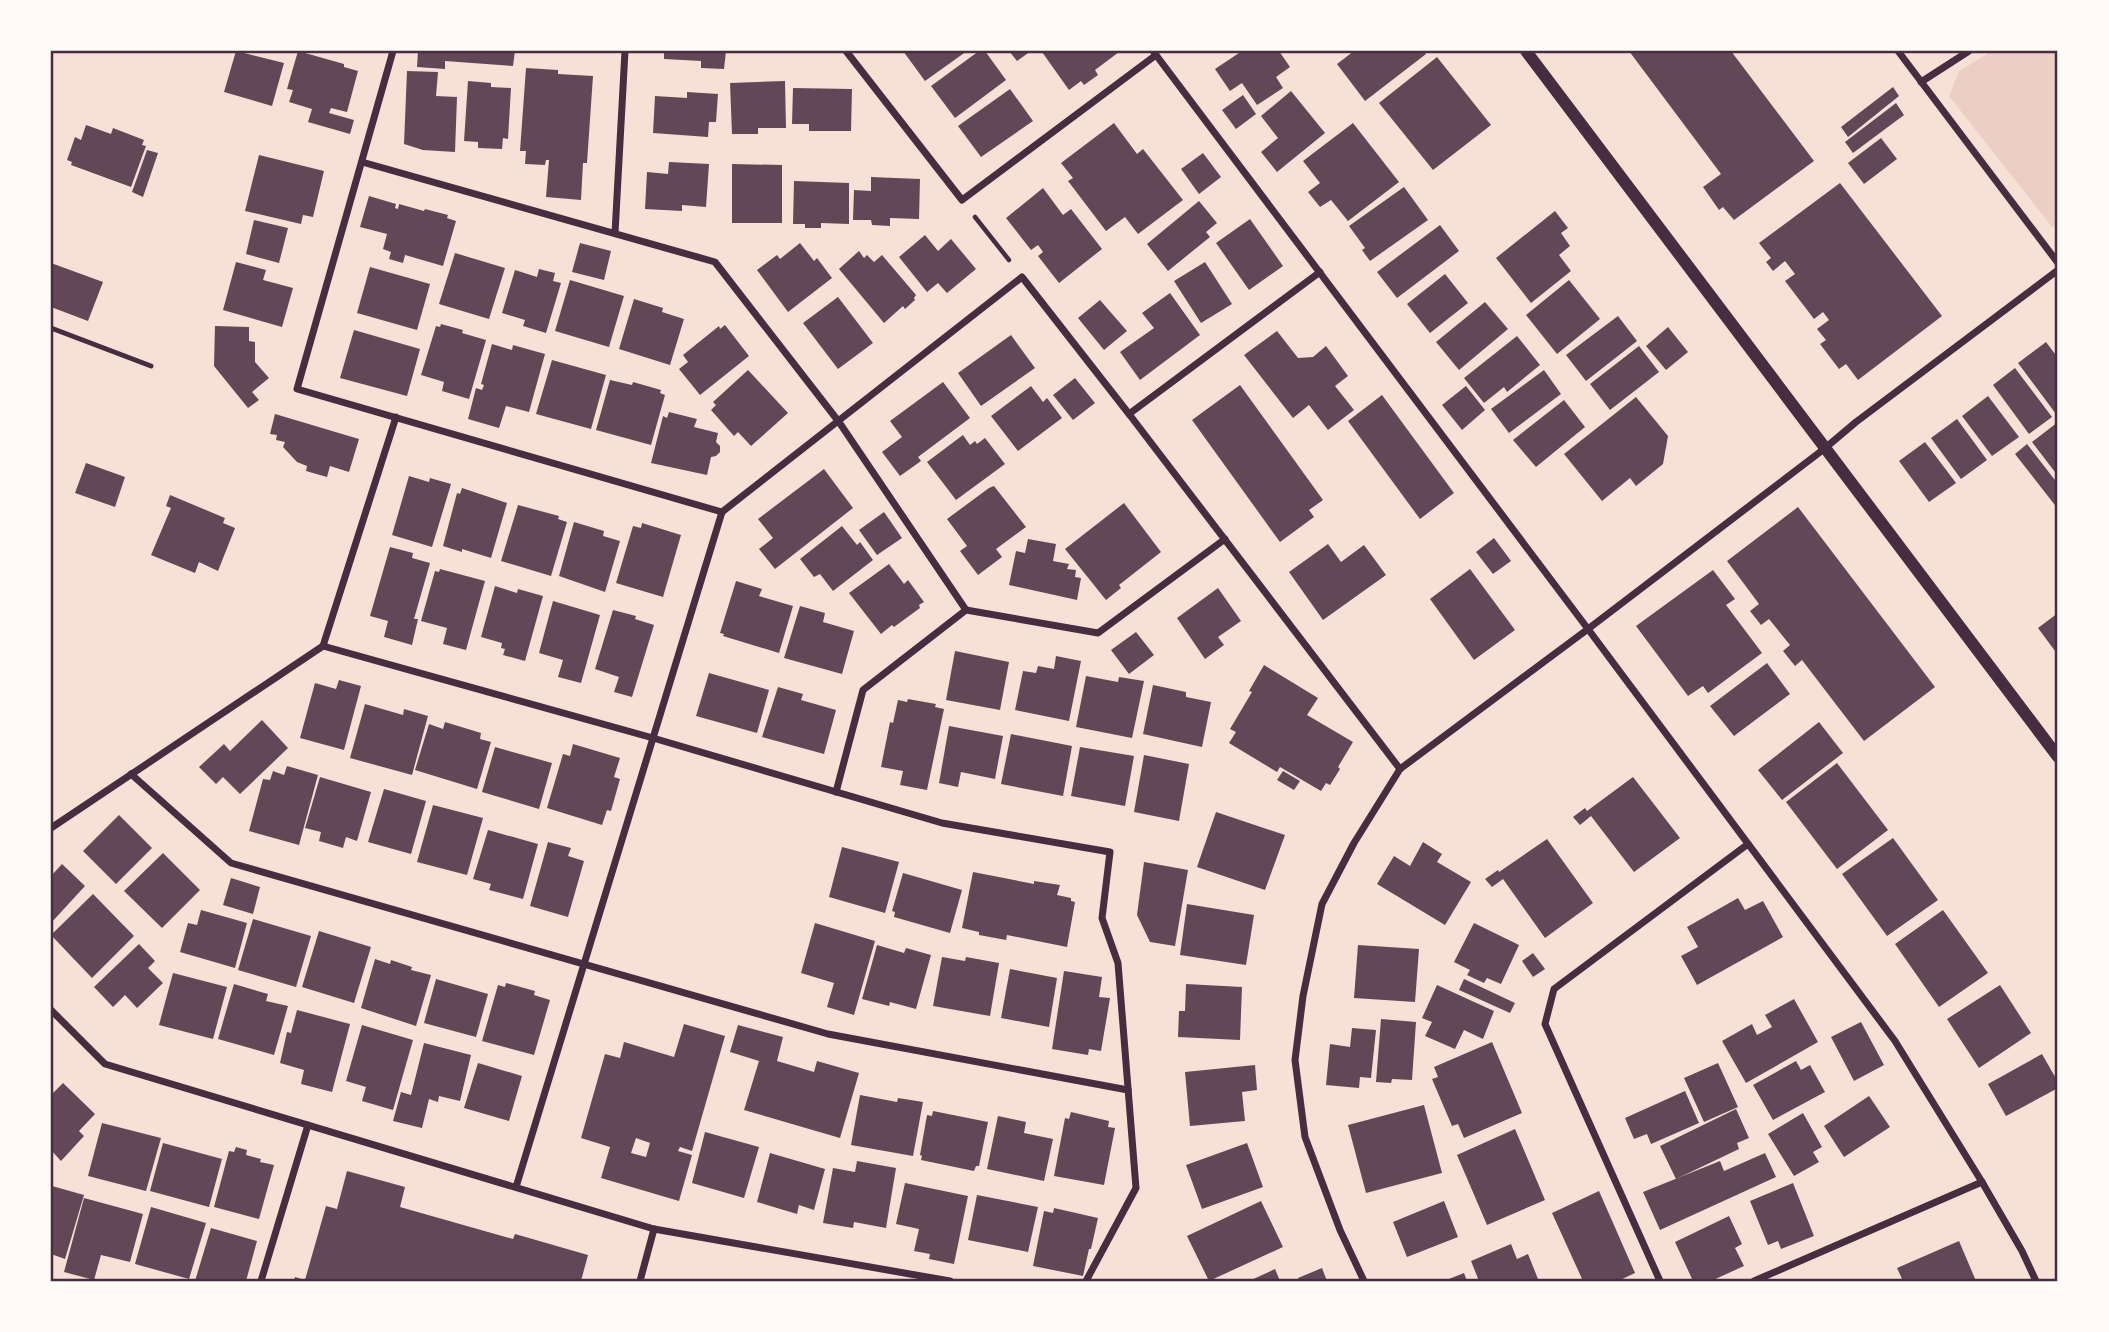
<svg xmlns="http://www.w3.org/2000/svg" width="2109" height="1332" font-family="Rubik,sans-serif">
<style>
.green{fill:#ebcfc5}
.building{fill:#644757;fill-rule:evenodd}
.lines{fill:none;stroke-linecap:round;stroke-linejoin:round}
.path{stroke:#4a2c40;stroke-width:4.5}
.service{stroke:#4a2c40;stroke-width:5}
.minor{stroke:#4a2c40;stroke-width:7}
.tertiary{stroke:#4a2c40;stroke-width:12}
.neatline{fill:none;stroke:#4a2c40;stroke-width:2.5}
</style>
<rect width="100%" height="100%" fill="#f7e1d7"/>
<polygon class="green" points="1992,51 2058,51 2058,225 2052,227 1949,96 1959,71"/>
<g class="building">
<polygon points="236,51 284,63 272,106 224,92"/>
<polygon points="298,51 344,64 344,67 358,71 347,112 331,108 329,113 354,120 350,134 308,122 312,109 289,102 293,90 287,89"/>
<polygon points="418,51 515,51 513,66 445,61 445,69 417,67"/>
<polygon points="664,51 726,51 724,69 701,68 701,61 664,59"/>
<polygon points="903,51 967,51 925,81"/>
<polygon points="979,51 985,51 1006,80 955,118 931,86"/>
<polygon points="1009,51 1031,51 1017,61"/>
<polygon points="1043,51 1118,51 1119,52 1095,70 1098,75 1084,85 1081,81 1069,90 1042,52"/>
<polygon points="1242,51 1279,51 1290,67 1276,77 1283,88 1257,105 1242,83 1230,91 1215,69"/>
<polygon points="1354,51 1424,51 1426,54 1365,101 1337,64"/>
<polygon points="1629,51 1731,51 1814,161 1734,220 1723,207 1719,210 1703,187 1721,174"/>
<polygon points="1437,57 1491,125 1433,170 1379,103"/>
<polygon points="526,68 558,70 558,74 593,76 587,163 583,163 581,200 546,197 549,160 546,160 545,165 525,164 526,151 520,151"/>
<polygon points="407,71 438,72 436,96 457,97 455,152 423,150 404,144"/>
<polygon points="468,81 491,83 491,87 511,88 508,139 503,138 502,149 478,148 478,142 464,141"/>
<polygon points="785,81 786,128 758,128 758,134 732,134 730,83"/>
<polygon points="1893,87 1899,96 1848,137 1841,127"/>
<polygon points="793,88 852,89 851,131 809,131 809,124 792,124"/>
<polygon points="1010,89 1033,121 981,157 958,126"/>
<polygon points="1291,91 1325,133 1277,172 1261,152 1278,138 1261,116"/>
<polygon points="687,92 718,94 716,122 709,122 708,137 653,133 655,96 687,98"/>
<polygon points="1243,95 1256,114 1236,129 1222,110"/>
<polygon points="1896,103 1904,115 1853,153 1845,142"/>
<polygon points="1114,123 1137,154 1143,149 1183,200 1138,234 1125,217 1106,231 1068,181 1073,178 1061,163"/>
<polygon points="1353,123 1399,182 1348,221 1331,200 1320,207 1308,192 1320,183 1303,161"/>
<polygon points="86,125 111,134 113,128 144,140 142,145 146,146 131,187 71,165 72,162 67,160 75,137 81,140"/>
<polygon points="1881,138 1897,159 1864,184 1848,163"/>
<polygon points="147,150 158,153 143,197 132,192"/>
<polygon points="1203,153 1221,177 1199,194 1181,169"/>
<polygon points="259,155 324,171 313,217 303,215 301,224 245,211"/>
<polygon points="669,162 709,164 706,207 682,205 682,211 645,209 647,172 668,174"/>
<polygon points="732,164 782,165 782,223 732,223"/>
<polygon points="871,177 920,179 919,219 890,218 890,226 872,225 871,220 853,220 854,190 871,191"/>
<polygon points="794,181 849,183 849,224 821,223 821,228 805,228 805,224 793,224"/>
<polygon points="1840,183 1942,316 1858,380 1846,364 1839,369 1820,344 1826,340 1817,329 1829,320 1823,312 1814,319 1785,281 1795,274 1785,261 1773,271 1766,262 1771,258 1759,243"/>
<polygon points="1404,187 1428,220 1370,261 1362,250 1365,248 1349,226"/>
<polygon points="1043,188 1063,215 1071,209 1102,249 1059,283 1038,256 1043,252 1038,245 1031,250 1006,218"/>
<polygon points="369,196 396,204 395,208 398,209 399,204 424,211 425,209 448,215 447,218 456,221 443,266 405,255 403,263 389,259 391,252 383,249 387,234 360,227"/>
<polygon points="1199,201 1217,223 1206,232 1210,237 1168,271 1147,244"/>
<polygon points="1555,211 1568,228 1561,233 1570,246 1559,255 1571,271 1531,303 1496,258"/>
<polygon points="1250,219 1283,266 1249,290 1216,243"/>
<polygon points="254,220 288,228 279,263 246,254"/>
<polygon points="1440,225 1459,251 1397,298 1377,272"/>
<polygon points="925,235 938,251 951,239 976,269 947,293 938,283 927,292 899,257"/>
<polygon points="580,243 611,251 604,280 572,272"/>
<polygon points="800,243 814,261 817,258 832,278 788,312 757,270 777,255 780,259"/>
<polygon points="859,251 864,258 867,255 874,262 882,255 916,295 914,298 915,300 905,309 903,306 884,323 839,269"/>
<polygon points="455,253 505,268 489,319 439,304"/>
<polygon points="236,262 266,270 263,280 293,288 282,327 223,310"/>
<polygon points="1205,262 1232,304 1201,323 1174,281"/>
<polygon points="51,263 103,282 88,321 51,307"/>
<polygon points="370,267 430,284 417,330 357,313"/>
<polygon points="539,269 555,273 553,281 561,283 546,333 523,326 525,320 502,313 515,270 537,277"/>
<polygon points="1445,274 1468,303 1430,333 1407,304"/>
<polygon points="570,280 624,296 609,347 555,331"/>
<polygon points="1569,280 1600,319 1557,354 1526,315"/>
<polygon points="1170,293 1200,335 1140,380 1120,352 1154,328 1142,313"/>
<polygon points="838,297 873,343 838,369 803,323"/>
<polygon points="634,299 663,308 662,312 684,319 670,365 619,349"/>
<polygon points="1100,300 1127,331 1104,350 1078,318"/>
<polygon points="1485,302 1508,329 1459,370 1436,342"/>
<polygon points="1618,316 1637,341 1586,381 1566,355"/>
<polygon points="441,324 463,330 462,333 486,340 469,399 442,391 444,382 421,375 436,326 440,327"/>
<polygon points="725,325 749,356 700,395 679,369 688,362 683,355 719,326 720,329"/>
<polygon points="215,326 249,327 249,341 255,342 255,362 269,378 252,392 259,400 248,408 214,366"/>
<polygon points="1668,327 1688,352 1666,370 1646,346"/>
<polygon points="354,330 420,349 407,396 340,378"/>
<polygon points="1277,331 1298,358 1313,357 1326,346 1348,376 1335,386 1354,410 1328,430 1309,405 1293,418 1244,355"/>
<polygon points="1011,335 1035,368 981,406 958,373"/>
<polygon points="1517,336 1540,365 1507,392 1504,387 1484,403 1464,378"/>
<polygon points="2046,342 2058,358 2058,370 2056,372 2058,375 2058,412 2056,414 2018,363"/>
<polygon points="492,344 512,350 513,345 545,354 529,412 506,406 499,428 468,419 476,388 482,390 484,385 481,384"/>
<polygon points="1639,346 1659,372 1610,410 1590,384"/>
<polygon points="552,360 606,375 591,429 536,414"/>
<polygon points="2015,368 2052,417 2029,434 1993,385"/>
<polygon points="748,370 788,413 751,446 738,432 734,436 711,410 716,405 713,402"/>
<polygon points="1544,370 1561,394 1509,433 1491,409"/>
<polygon points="1075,378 1095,403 1073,420 1053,395"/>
<polygon points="610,380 632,385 633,382 661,390 660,393 665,395 651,445 596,430"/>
<polygon points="943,382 970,418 918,457 921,461 900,476 882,452 902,437 890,421"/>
<polygon points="1240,385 1323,500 1309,510 1314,517 1280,542 1192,420"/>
<polygon points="1031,386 1043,402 1047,398 1062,418 1018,451 991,416"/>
<polygon points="1466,386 1485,410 1462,430 1442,405"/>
<polygon points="1382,395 1454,493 1420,519 1348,421"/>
<polygon points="1988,396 2019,437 1992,456 1962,416"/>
<polygon points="1636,397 1668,436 1663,464 1636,486 1630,478 1602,501 1564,454"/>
<polygon points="1564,400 1585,427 1536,467 1513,440"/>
<polygon points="669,412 697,419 694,427 718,433 716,442 720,446 720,452 716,456 711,457 707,475 651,463 663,416 667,418"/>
<polygon points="275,414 359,439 349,472 330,466 327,477 306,471 307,466 297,462 283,447 285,442 276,440 277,435 270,434"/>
<polygon points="1957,419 1987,460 1961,479 1931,438"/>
<polygon points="2058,422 2058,476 2032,442"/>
<polygon points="963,435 970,445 975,441 977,444 985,438 1005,464 956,500 927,462"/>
<polygon points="1925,442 1956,483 1929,502 1899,461"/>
<polygon points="2027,444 2058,484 2058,509 2015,454"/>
<polygon points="86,463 125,477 115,507 75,493"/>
<polygon points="824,469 853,508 775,569 759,549 773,538 758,519"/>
<polygon points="409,476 429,482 430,478 451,484 432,547 392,535"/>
<polygon points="994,486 1026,527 996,549 1002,557 978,575 960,551 967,546 947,519 989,488"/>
<polygon points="462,488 507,503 491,558 462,549 462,552 443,546 457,493 460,494"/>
<polygon points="170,495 225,518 223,523 235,528 218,571 199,562 195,573 151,555 171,508 166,506"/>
<polygon points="1124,503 1161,552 1119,585 1121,588 1106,600 1065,549"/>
<polygon points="518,505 559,516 558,519 567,522 551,576 501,561"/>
<polygon points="1798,507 1935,687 1864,741 1802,660 1795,666 1783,651 1790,645 1769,619 1761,625 1750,611 1759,604 1727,561"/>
<polygon points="884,512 902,538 877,555 859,530"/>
<polygon points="574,522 604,531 603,536 620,541 605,592 559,576"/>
<polygon points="642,523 681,535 663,597 616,583 633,526 641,528"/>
<polygon points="842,526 857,545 860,542 873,560 833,591 820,574 814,577 800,559"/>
<polygon points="1494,538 1511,561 1493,574 1476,552"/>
<polygon points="1028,539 1056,544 1053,561 1069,564 1067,569 1076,570 1075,577 1081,578 1077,600 1009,585 1016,551 1025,553"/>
<polygon points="1328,544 1341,562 1364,545 1386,575 1323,620 1289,572"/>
<polygon points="390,547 413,553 412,558 430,563 414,619 418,619 412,645 384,637 388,621 370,616"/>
<polygon points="889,564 904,584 908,580 924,602 919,605 920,608 894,627 892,625 881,634 849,593"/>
<polygon points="440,569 485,581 466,650 443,644 447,628 421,621 435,571 439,572"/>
<polygon points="1470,569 1515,630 1474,660 1430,599"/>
<polygon points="1713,570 1735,599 1726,605 1762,653 1708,693 1703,686 1688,696 1636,626"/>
<polygon points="736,581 762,589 759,596 793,606 779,653 723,636 724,634 720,633"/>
<polygon points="495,586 517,593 518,589 543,596 525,661 503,655 505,649 501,648 502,643 481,637"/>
<polygon points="1218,588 1241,621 1218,637 1224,645 1205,659 1177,618"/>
<polygon points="553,601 600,615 581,683 558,677 563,660 539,653"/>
<polygon points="800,606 825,613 823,622 854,631 842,674 784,658"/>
<polygon points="613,610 636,616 635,619 654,625 632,697 614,692 619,677 595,669"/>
<polygon points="2058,613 2058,655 2038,628"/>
<polygon points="1136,632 1154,655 1129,674 1111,650"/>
<polygon points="955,651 1009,662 1000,710 946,700"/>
<polygon points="1056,656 1081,661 1069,721 1015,710 1023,671 1036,673 1038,666 1054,669"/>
<polygon points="1767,663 1790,694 1734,736 1710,706"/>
<polygon points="1264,665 1318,698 1307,715 1353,742 1338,767 1340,769 1330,785 1326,783 1321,791 1280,767 1277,772 1229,743 1236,732 1230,729 1252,692 1249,691"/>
<polygon points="709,673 769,690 757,733 696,716"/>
<polygon points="1086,676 1118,682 1119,677 1144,681 1132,738 1076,727"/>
<polygon points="339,680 361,686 344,750 300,738 315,683 336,689"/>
<polygon points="1153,685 1186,692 1186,697 1211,702 1202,747 1143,734"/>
<polygon points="778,687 803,694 801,700 836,710 824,754 762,737"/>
<polygon points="908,699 936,704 935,707 944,709 927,790 900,785 903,771 881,767 890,722 893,723 898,700 907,702"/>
<polygon points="365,704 403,715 404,709 428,716 412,775 350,758"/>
<polygon points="262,720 288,748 240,794 223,777 216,784 199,767 224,744 230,751"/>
<polygon points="445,722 481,733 480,739 491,742 477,789 415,770 429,724 443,729"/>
<polygon points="1819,722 1843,753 1782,800 1758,770"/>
<polygon points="949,726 1003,736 995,779 961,772 958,787 939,783"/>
<polygon points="1011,734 1072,746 1063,796 1001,784"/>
<polygon points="573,744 620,758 614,777 620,779 611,811 607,810 602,825 547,808 563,754 570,756"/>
<polygon points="495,747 552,763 539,809 482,792"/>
<polygon points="1080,747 1134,756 1125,806 1071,796"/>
<polygon points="1144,755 1189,764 1179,821 1134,812"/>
<polygon points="1837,763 1888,830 1837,869 1786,802"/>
<polygon points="287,766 318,775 299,845 249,831 263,779 270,780 273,771 284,775"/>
<polygon points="1283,771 1300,781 1294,790 1277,780"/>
<polygon points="320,777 371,792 357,841 346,837 343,848 319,841 321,832 305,828"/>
<polygon points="1633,777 1680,838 1634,872 1591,816 1580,825 1573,817 1585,808 1587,811"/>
<polygon points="384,789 426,801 411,854 368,842"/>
<polygon points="433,805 483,818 467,875 417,862"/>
<polygon points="1216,812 1285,835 1265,890 1197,867"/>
<polygon points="119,815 152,848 116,884 83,851"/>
<polygon points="488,830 538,844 523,899 489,890 491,884 473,879"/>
<polygon points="1893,838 1938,900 1887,936 1842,874"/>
<polygon points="1547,839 1593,903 1545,938 1503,879 1492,887 1485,879 1498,870 1499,872"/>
<polygon points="548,842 571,848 568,856 584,861 568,917 530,906"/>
<polygon points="1423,842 1442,854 1437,862 1471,882 1445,925 1377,884 1394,856 1410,866"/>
<polygon points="842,847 899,862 885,913 829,897"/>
<polygon points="163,853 200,890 162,928 124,891"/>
<polygon points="1144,862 1188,870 1175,946 1150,942 1137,915"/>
<polygon points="62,864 85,886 51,923 51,876"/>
<polygon points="973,872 1034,884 1034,881 1060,885 1057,895 1071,898 1071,901 1075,902 1067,947 1007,935 1006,940 979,935 979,932 962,928"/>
<polygon points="903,873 962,890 950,933 894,917 895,912 892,911"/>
<polygon points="231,878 260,887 253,914 223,905"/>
<polygon points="93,894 134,936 92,978 51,935"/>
<polygon points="1738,898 1745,910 1763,901 1783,937 1697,985 1681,956 1698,947 1687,927"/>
<polygon points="1187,904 1254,915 1246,965 1180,955"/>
<polygon points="201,910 247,923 235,968 180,952 188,923 197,925"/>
<polygon points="1943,910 1988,973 1939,1007 1895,944"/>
<polygon points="253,919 311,936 296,987 238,970"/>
<polygon points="815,923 875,941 854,1015 827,1007 834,983 801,973"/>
<polygon points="1474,923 1519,945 1501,984 1487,978 1484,983 1467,975 1470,970 1454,962"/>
<polygon points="319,931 371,947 354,1003 302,987"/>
<polygon points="139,944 155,961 148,968 163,983 137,1008 125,995 113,1007 94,987"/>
<polygon points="877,945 904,953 906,948 931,955 916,1009 890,1002 889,1006 862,999"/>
<polygon points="1358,945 1419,949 1415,1002 1354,998"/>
<polygon points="1533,953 1545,969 1533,977 1522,961"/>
<polygon points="942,957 965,961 966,957 999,963 990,1016 933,1006"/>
<polygon points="375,959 390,964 391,960 412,967 411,970 431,975 416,1026 361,1008"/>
<polygon points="1010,969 1057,978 1049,1027 1001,1018"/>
<polygon points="1064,971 1102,977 1099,997 1110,998 1101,1051 1089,1049 1088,1055 1052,1049"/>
<polygon points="173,973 227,987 213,1039 159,1025"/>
<polygon points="436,979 488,994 476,1037 424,1023"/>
<polygon points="1464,979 1515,1003 1510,1013 1459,990"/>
<polygon points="506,983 535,991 534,995 550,1000 534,1055 482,1041 498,985 505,987"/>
<polygon points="234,984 268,994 266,1001 288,1006 274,1055 218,1039"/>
<polygon points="1186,984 1242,987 1240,1040 1178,1037 1179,1011 1185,1011"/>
<polygon points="1437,985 1494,1011 1483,1039 1464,1030 1455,1049 1425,1036 1432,1022 1422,1018"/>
<polygon points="2000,985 2031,1033 1979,1068 1947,1019"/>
<polygon points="1794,999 1818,1042 1746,1083 1722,1041 1752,1024 1757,1035 1772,1027 1765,1015"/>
<polygon points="297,1010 350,1024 332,1092 301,1084 304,1070 280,1063 287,1032 291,1033"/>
<polygon points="1381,1019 1416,1022 1412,1080 1392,1079 1391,1083 1376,1082"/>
<polygon points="1861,1022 1884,1065 1854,1081 1831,1037"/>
<path d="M684,1024L725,1036L692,1151L680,1147L678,1151L692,1155L679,1201L601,1178L610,1147L581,1138L605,1054L620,1058L624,1042L674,1057ZM636,1138L650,1143L646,1157L631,1153Z"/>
<polygon points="362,1025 413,1040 393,1110 362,1101 366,1087 346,1081"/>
<polygon points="738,1025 783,1037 777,1061 814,1072 817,1061 859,1073 840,1138 744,1110 759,1061 730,1052"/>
<polygon points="1352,1028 1376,1030 1371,1078 1360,1077 1359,1088 1326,1085 1330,1044 1350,1047"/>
<polygon points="1492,1042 1522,1113 1464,1138 1458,1124 1452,1126 1432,1079 1438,1077 1434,1067"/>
<polygon points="424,1043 471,1055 460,1101 439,1096 438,1102 429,1099 422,1128 393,1121 401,1092 411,1095"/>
<polygon points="2042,1054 2058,1082 2058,1088 2006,1116 1988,1084"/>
<polygon points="1796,1061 1801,1070 1810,1065 1825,1092 1773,1120 1753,1085"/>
<polygon points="478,1063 522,1076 509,1121 464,1108"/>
<polygon points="1718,1063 1738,1107 1704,1122 1684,1078"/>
<polygon points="1255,1065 1257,1090 1242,1092 1245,1121 1190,1126 1185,1072"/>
<polygon points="63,1083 95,1114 79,1131 84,1136 61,1161 51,1150 51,1095"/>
<polygon points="1685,1091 1699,1123 1651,1144 1647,1134 1634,1139 1625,1118"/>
<polygon points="860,1095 897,1102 898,1098 923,1102 913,1156 851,1145"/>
<polygon points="1869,1096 1890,1127 1844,1157 1824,1126"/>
<polygon points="1424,1105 1442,1173 1366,1193 1348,1125"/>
<polygon points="1736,1109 1749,1138 1737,1143 1739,1149 1676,1179 1660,1146"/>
<polygon points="933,1111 988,1122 979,1166 976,1166 974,1171 921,1160 922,1156 920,1155 927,1115 932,1116"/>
<polygon points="1071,1112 1109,1121 1108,1127 1115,1128 1104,1185 1054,1176 1065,1118 1069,1119"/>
<polygon points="1803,1113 1822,1147 1813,1152 1819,1162 1794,1176 1768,1134"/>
<polygon points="998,1116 1026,1122 1024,1133 1053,1139 1044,1181 987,1169"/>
<polygon points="102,1123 161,1138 146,1191 88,1176"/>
<polygon points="1515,1129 1545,1200 1487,1225 1457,1155"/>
<polygon points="705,1132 759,1147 744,1198 692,1183"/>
<polygon points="163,1143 222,1159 209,1207 150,1191"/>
<polygon points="1247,1143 1263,1187 1202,1209 1186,1165"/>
<polygon points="236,1147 247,1150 246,1155 261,1159 260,1162 274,1165 259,1219 214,1207 229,1151 234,1152"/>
<polygon points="770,1153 825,1169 814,1210 799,1205 797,1214 757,1202"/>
<polygon points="1765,1153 1776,1177 1660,1230 1643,1192 1720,1161 1724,1171"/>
<polygon points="857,1161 896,1168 886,1228 854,1222 853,1228 823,1223 833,1168 855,1172"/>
<polygon points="347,1171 405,1187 400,1207 513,1239 515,1234 588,1255 581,1281 294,1281 295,1277 305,1280 326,1206 337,1209"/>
<polygon points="905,1183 968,1196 954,1264 929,1259 930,1254 914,1251 919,1229 896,1224"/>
<polygon points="1793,1183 1814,1236 1781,1249 1778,1241 1768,1245 1750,1201"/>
<polygon points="52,1186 84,1195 65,1259 51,1254"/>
<polygon points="1599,1191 1635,1273 1618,1281 1583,1281 1552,1213"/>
<polygon points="977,1195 1038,1207 1028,1252 968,1240"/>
<polygon points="84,1198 143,1214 130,1262 101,1255 94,1280 64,1272"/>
<polygon points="1261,1201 1283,1247 1209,1281 1187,1236"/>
<polygon points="1444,1201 1458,1237 1407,1257 1393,1222"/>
<polygon points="151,1207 206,1223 189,1279 135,1264"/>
<polygon points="1054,1208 1098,1218 1091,1249 1089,1249 1083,1276 1033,1266 1044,1211 1053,1213"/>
<polygon points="1729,1216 1742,1244 1735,1248 1744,1266 1711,1281 1693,1281 1675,1242"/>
<polygon points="211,1228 257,1241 246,1281 195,1281"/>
<polygon points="1959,1241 1976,1281 1903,1281 1897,1268"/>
<polygon points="1511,1244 1517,1259 1528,1254 1538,1279 1533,1281 1479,1281 1471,1261"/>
<polygon points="1322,1268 1327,1281 1299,1281 1298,1278"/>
<polygon points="1275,1269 1280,1281 1249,1281"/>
<polygon points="1464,1273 1467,1281 1444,1281"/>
</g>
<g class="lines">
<polyline class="path" points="975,217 1009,260"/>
<polyline class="service" points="51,328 151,366"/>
<g class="minor">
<polyline points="393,51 297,389 722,512 1022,277 1129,414"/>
<polyline points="846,51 962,200 1156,55"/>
<polyline points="1153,51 1588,629 1400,769 1354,843 1322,904 1303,996 1295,1060 1305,1137 1340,1230 1364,1281"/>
<polyline points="1898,51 2058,263"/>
<polyline points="1921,82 1969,51"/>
<polyline points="362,162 715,262 839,422 966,610"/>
<polyline points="615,233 625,51"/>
<polyline points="1320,272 1129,414 1400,769"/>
<polyline points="323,646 396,417"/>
<polyline points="131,774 231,863 828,1034 1128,1090"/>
<polyline points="836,792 863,690 966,610 1098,633 1225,539"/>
<polyline points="51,828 323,646 653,738 942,823 1110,852 1102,918 1118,963 1136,1188 1086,1281"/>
<polyline points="51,1010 105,1064 654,1229 950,1281"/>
<polyline points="516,1187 722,512"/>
<polyline points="261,1281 308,1125"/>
<polyline points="640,1281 654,1229"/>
<polyline points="1660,1281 1545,1024 1554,989 1748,844"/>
<polyline points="1754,1281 1982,1182"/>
<polyline points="2036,1281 2022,1251 1982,1182 1895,1041 1588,629 1824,449 1856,422 2058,270"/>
</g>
<polyline class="tertiary" points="1526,51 2058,757"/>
</g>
<rect width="2109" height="1332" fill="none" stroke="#fffaf5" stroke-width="105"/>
<rect x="52" y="52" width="2004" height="1228" class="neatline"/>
</svg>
